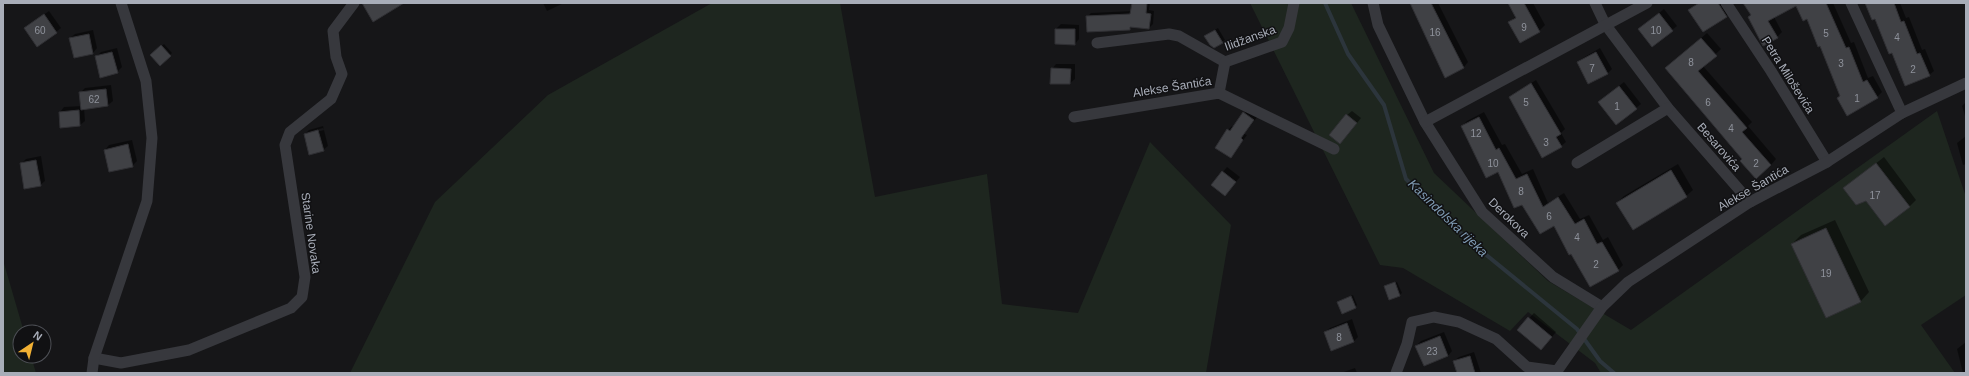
<svg xmlns="http://www.w3.org/2000/svg" width="1969" height="376" font-family="Arial,sans-serif">
<style>
.green{fill:#1e261f}
.shadow{fill:#0007;fill-rule:evenodd}
.lines{fill:none;stroke-linecap:round;stroke-linejoin:round}
.stream{stroke:#2c353c;stroke-width:4}
.building{fill:#404145;stroke:#303034}
.street{stroke:#37383d;stroke-width:11}
.labels{text-anchor:middle;dominant-baseline:central;stroke-width:3;stroke-linejoin:round;paint-order:stroke}
.number-label{font-size:10px;fill:#8e929b}
.street-label{font-size:12px;fill:#a8adb8;stroke:#111113}
.water-label{font-size:13px;font-style:italic;fill:#7f9bb3;stroke:#111113}
</style>
<rect width="100%" height="100%" fill="#161618"/>
<g class="green">
<polygon points="712,3 840,3 875,197 987,174 1002,304 1078,313 1150,142 1231,225 1206,373 350,373 435,202 548,95"/>
<polygon points="1250,3 1351,3 1434,173 1548,281 1631,330 1937,111 1966,197 1966,295 1921,325 1955,373 1601,373 1595,363 1528,312 1510,331 1403,268 1380,265"/>
<polygon points="3,260 24,332 20,332 20,356 31,356 36,373 3,373"/>
</g>
<g class="shadow">
<polygon points="543,3 564,3 547,11"/>
<polygon points="1133,3 1150,3 1149,10 1154,11 1153,24 1149,28 1132,26 1130,29 1088,16 1091,13 1132,11"/>
<polygon points="1411,3 1438,3 1468,62 1464,67 1446,76"/>
<polygon points="1509,3 1533,3 1545,25 1539,31 1510,22 1516,16"/>
<polygon points="1698,3 1725,3 1731,11 1726,16 1689,10"/>
<polygon points="1744,3 1833,3 1851,43 1854,42 1868,78 1873,76 1882,92 1877,97 1848,115 1820,44 1807,18 1796,4 1774,17 1782,32 1777,37 1752,14"/>
<polygon points="1866,3 1900,3 1906,18 1909,17 1922,50 1925,49 1934,71 1929,75 1892,52"/>
<polygon points="1664,9 1677,26 1672,30 1644,25"/>
<polygon points="49,11 61,28 56,32 25,28"/>
<polygon points="1061,24 1079,25 1079,39 1075,44 1056,29"/>
<polygon points="1218,28 1225,40 1214,47 1208,34"/>
<polygon points="93,30 97,48 93,53 74,57 70,38 75,34"/>
<polygon points="1707,33 1721,49 1703,66 1752,122 1748,126 1776,159 1771,165 1743,159 1672,63"/>
<polygon points="164,44 172,53 160,64 152,55"/>
<polygon points="117,48 122,67 117,72 96,57 101,52"/>
<polygon points="1600,48 1612,69 1607,74 1578,62 1583,58"/>
<polygon points="1056,64 1075,64 1075,79 1070,83 1052,69"/>
<polygon points="1536,80 1565,129 1561,133 1566,142 1561,146 1510,97"/>
<polygon points="1624,82 1641,104 1636,108 1599,102"/>
<polygon points="111,85 113,101 108,105 84,108 85,121 80,125 61,126 60,112 64,107 82,106 80,93 85,88"/>
<polygon points="1966,102 1966,119 1962,106"/>
<polygon points="1248,109 1258,116 1244,134 1247,135 1231,157 1228,130 1232,126 1234,127"/>
<polygon points="1352,111 1361,118 1345,138 1347,115"/>
<polygon points="1484,112 1502,145 1505,144 1522,174 1533,169 1548,203 1564,193 1580,219 1589,215 1603,240 1608,237 1623,265 1618,270 1555,224 1522,204 1462,126 1467,121"/>
<path d="M323,126L328,146L323,150L305,134L309,130ZM323,128L324,130L309,134V132Z"/>
<polygon points="1966,136 1966,164 1963,165 1957,143"/>
<polygon points="132,140 137,161 132,166 105,150 109,145"/>
<polygon points="41,156 45,181 40,185 21,164 26,159"/>
<polygon points="1884,157 1916,200 1910,206 1866,200 1845,188"/>
<polygon points="1678,164 1693,190 1686,196 1617,203 1624,196"/>
<polygon points="1227,167 1240,177 1229,190 1212,185"/>
<polygon points="1835,220 1869,292 1861,301 1827,317 1792,244 1801,235"/>
<polygon points="1397,282 1402,293 1399,295 1385,286"/>
<polygon points="1353,295 1357,305 1355,307 1338,302"/>
<polygon points="1534,313 1556,332 1546,344 1519,329"/>
<polygon points="1352,319 1358,337 1354,341 1332,350 1325,332 1330,328"/>
<polygon points="1444,332 1452,351 1448,356 1416,346 1421,341"/>
<polygon points="1966,342 1966,373 1963,373 1957,349"/>
<polygon points="1474,352 1481,373 1458,373 1454,361 1459,357"/>
<polygon points="1355,368 1357,373 1341,373"/>
</g>
<g class="lines">
<polyline class="stream" points="1325,3 1348,54 1384,105 1406,179 1468,240 1577,329 1600,361 1614,373"/>
</g>
<g class="building">
<polygon points="362,3 404,3 373,22"/>
<polygon points="1132,3 1147,3 1146,13 1151,14 1149,29 1130,27 1130,30 1087,32 1086,16 1130,14"/>
<polygon points="1410,3 1431,3 1464,68 1445,78"/>
<polygon points="1508,3 1524,3 1540,32 1520,43 1508,22 1516,18"/>
<polygon points="1699,3 1718,3 1727,17 1703,32 1688,10"/>
<polygon points="1743,3 1826,3 1846,48 1849,47 1863,82 1867,80 1878,98 1847,116 1837,98 1840,96 1820,46 1818,47 1807,19 1803,21 1796,6 1768,21 1778,38 1763,46 1748,17 1751,15"/>
<polygon points="1865,3 1894,3 1901,22 1904,21 1917,54 1920,53 1930,76 1905,86 1892,53 1889,54 1875,19 1872,20"/>
<polygon points="1659,13 1673,31 1652,47 1638,29"/>
<polygon points="44,14 57,33 37,47 24,28"/>
<polygon points="1055,29 1075,29 1075,45 1055,44"/>
<polygon points="1215,30 1223,43 1214,48 1210,45 1204,36"/>
<polygon points="89,34 93,54 74,58 69,38"/>
<polygon points="1701,38 1717,56 1698,71 1747,128 1742,132 1771,165 1756,179 1740,161 1742,159 1665,68"/>
<polygon points="161,45 171,56 160,66 150,55"/>
<polygon points="112,52 118,73 100,78 95,56"/>
<polygon points="1596,52 1608,74 1588,84 1577,62"/>
<polygon points="1051,68 1071,69 1070,84 1050,84"/>
<polygon points="1531,83 1561,134 1556,137 1562,147 1542,158 1509,97"/>
<polygon points="1619,86 1637,109 1616,125 1598,102"/>
<polygon points="106,89 108,106 81,110 79,92"/>
<polygon points="79,110 80,126 60,128 59,112"/>
<polygon points="1243,112 1254,120 1241,138 1243,140 1231,158 1215,148 1227,129 1230,131"/>
<polygon points="1346,114 1357,123 1340,144 1329,135"/>
<polygon points="1479,117 1496,150 1499,148 1516,179 1527,174 1543,207 1558,197 1575,224 1584,219 1597,244 1602,242 1619,271 1590,287 1571,254 1569,255 1554,226 1540,234 1522,205 1514,208 1498,172 1486,178 1461,126"/>
<polygon points="318,130 324,151 309,155 304,134"/>
<polygon points="128,144 133,167 109,172 104,150"/>
<polygon points="36,160 41,186 24,189 20,163"/>
<polygon points="1876,163 1910,207 1885,226 1866,201 1856,205 1843,188"/>
<polygon points="1671,170 1687,197 1633,230 1616,203"/>
<polygon points="1222,171 1236,182 1225,196 1211,185"/>
<polygon points="1826,228 1861,302 1826,318 1791,244"/>
<polygon points="1395,282 1400,296 1389,300 1384,286"/>
<polygon points="1351,296 1356,308 1342,314 1337,302"/>
<polygon points="1528,317 1552,337 1541,350 1517,330"/>
<polygon points="1347,323 1354,342 1331,351 1324,332"/>
<polygon points="1440,336 1448,356 1424,366 1415,346"/>
<polygon points="1470,356 1475,373 1457,373 1453,361"/>
</g>
<g class="lines">
<g class="street">
<polyline points="1373,3 1378,25 1425,122 1482,212 1553,277 1602,307"/>
<polyline points="1595,3 1605,24 1668,108 1750,202"/>
<polyline points="1726,3 1771,71 1827,162"/>
<polyline points="1851,3 1902,113"/>
<polyline points="1097,43 1169,34 1179,36 1225,62 1282,42 1289,28 1294,3"/>
<polyline points="1219,93 1225,62"/>
<polyline points="1074,117 1219,93 1334,149"/>
<polyline points="1425,122 1647,3"/>
<polyline points="1577,163 1668,108"/>
<polyline points="94,358 121,363 189,350 291,308 302,297 305,277 285,145 290,132 331,99 342,74 336,57 333,31 354,3"/>
<polyline points="92,373 94,358 147,201 152,138 146,81 121,3"/>
<polyline points="1396,373 1407,344 1412,322 1434,317 1459,322 1496,339 1527,367 1557,371 1602,307 1628,282 1750,202 1827,162 1902,113 1966,83"/>
</g>
</g>
<g class="labels">
<g class="number-label">
<text x="1524" y="27">9</text>
<text x="40" y="30">60</text>
<text x="1656" y="30">10</text>
<text x="1435" y="32">16</text>
<text x="1826" y="33">5</text>
<text x="1897" y="37">4</text>
<text x="1691" y="62">8</text>
<text x="1841" y="63">3</text>
<text x="1592" y="68">7</text>
<text x="1913" y="69">2</text>
<text x="1857" y="98">1</text>
<text x="94" y="99">62</text>
<text x="1526" y="102">5</text>
<text x="1708" y="102">6</text>
<text x="1617" y="106">1</text>
<text x="1731" y="128">4</text>
<text x="1476" y="133">12</text>
<text x="1546" y="142">3</text>
<text x="1493" y="163">10</text>
<text x="1756" y="163">2</text>
<text x="1521" y="191">8</text>
<text x="1875" y="195">17</text>
<text x="1549" y="216">6</text>
<text x="1577" y="237">4</text>
<text x="1596" y="264">2</text>
<text x="1826" y="273">19</text>
<text x="1339" y="337">8</text>
<text x="1432" y="351">23</text>
</g>
<g class="street-label">
<text transform="translate(1250 38) rotate(-20)">Ilidžanska</text>
<text transform="translate(1788 75) rotate(58)">Petra Miloševića</text>
<text transform="translate(1172 87) rotate(-9)">Alekse Šantića</text>
<text transform="translate(1719 147) rotate(49)">Besarovića</text>
<text transform="translate(1753 188) rotate(-30)">Alekse Šantića</text>
<text transform="translate(1509 218) rotate(44)">Derokova</text>
<text transform="translate(311 233) rotate(82)">Starine Novaka</text>
</g>
<g class="water-label">
<text transform="translate(1448 218) rotate(44)">Kasindolska rijeka</text>
</g>
</g>
<rect width="1969" height="376" fill="none" stroke="#a8adb8" stroke-width="8"/>
<g transform="translate(32 344) rotate(35)"><circle r="19" fill="#111113" stroke="#4d4f55"/>
<path d="M0-3L7 15L0 10L-7 15Z" fill="#f2b134"/>
<text y="-6" font-size="11" font-weight="bold" text-anchor="middle" fill="#a8adb8">N</text>
</g>
</svg>
